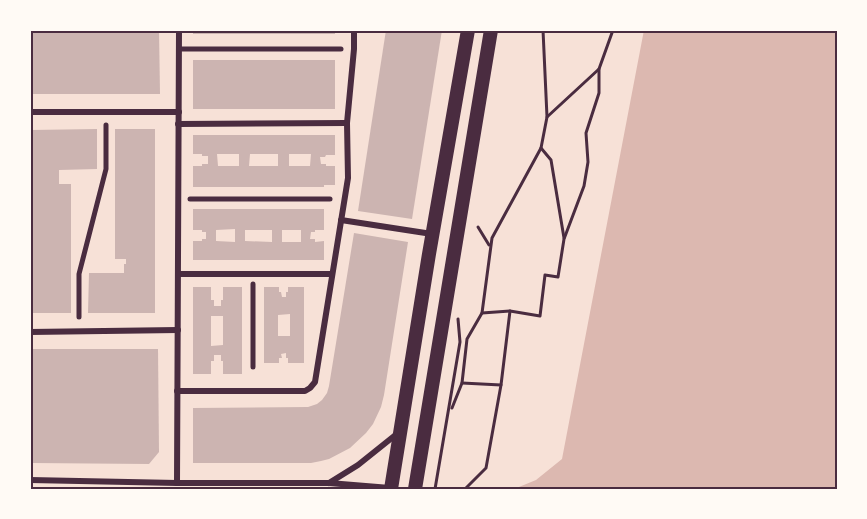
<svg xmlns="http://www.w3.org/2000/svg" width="867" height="519" font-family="Rubik,sans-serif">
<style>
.water{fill:#dcb8b0}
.building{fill:#ccb4b1;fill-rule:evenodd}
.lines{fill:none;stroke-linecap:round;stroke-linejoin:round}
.path{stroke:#4a2c40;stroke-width:3}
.pedestrian{stroke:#4a2c40;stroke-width:5}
.minor{stroke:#4a2c40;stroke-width:6}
.primary{stroke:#4a2c40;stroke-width:14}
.neatline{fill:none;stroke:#4a2c40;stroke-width:2}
</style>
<rect width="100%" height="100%" fill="#f7e1d7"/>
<polygon class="water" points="644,30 837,30 837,489 514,489 536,480 562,459"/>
<g class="building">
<polygon points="30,30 159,30 160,94 30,94"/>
<rect x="193" y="30" width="142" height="4"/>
<polygon points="386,30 442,30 412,219 358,211"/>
<rect x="193" y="60" width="142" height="49"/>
<polygon points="97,129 97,169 59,170 59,184 71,184 71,313 31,313 31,130"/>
<polygon points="115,129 155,129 155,313 88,313 89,273 124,273 124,264 126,264 126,259 115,259"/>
<path d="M193,135H335V155H326L325,157H320L321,164H326V166H335V185H324V187H193V166H202V164H208V156H202V154H193ZM217,154H239V166H218ZM250,154H278V166H249ZM289,154H311L310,166H289Z"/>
<path d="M193,209H324V230H315V232H311L310,239H315V242L324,241V260H193V241H202V239H206V232H202V230H193ZM235,229V242L216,241V230ZM245,230H272V242L245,241ZM282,230H301V242H282Z"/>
<polygon points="354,233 408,242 384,395 381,407 373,424 366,433 350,448 329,459 321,461 311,463 193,463 193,408 308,407 317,404 322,400 327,393 329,386"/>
<path d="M193,287H211V300H214V306H221V300H223V287H242V374H223V361H221V355H214V361H211V374H193ZM211,316H223V345L211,346Z"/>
<path d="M264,287H279V292H281L282,297H286V292H288V287H304V363H288V358H286V353L281,354L282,358H279V363H264ZM290,314V336H278V315Z"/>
<polygon points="30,349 158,349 159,452 149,464 32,463 30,461"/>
</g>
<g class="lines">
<g class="path">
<polyline points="547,117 599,69"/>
<polyline points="541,148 551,160 564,238"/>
<polyline points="478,227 489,245"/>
<polyline points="482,313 510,311 540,316 545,275 558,277 564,239 584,186 588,162 586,133 599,93 599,69 613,30"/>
<polyline points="462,383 501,385"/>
<polyline points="452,408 462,383 467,339 482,313 492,238 541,148 547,117 543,30"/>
<polyline points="435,489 460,342 458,319"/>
<polyline points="465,489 486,468 501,385 510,311"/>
</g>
<g class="pedestrian">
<polyline points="179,49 341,49"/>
<polyline points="190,199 330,199"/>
<polyline points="253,284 253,367"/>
<polyline points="79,317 79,274 106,169 106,125"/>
</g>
<g class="minor">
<polyline points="30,112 179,112"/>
<polyline points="178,124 347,123"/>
<polyline points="341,220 432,234"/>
<polyline points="178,274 332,274"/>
<polyline points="30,332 178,330"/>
<polyline points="177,391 305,391 310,388 315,382 348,178 347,123 354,49 354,30"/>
<polyline points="30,480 177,483 329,483 390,488"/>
<polyline points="177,483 179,30"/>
<polyline points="329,483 358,465 398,433"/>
</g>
<g class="primary">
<polyline points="391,489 429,254 468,30"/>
<polyline points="415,489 491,30"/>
</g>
</g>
<rect width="867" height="519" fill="none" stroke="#fffaf5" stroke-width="63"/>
<rect x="32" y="32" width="804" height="456" class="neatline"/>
</svg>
